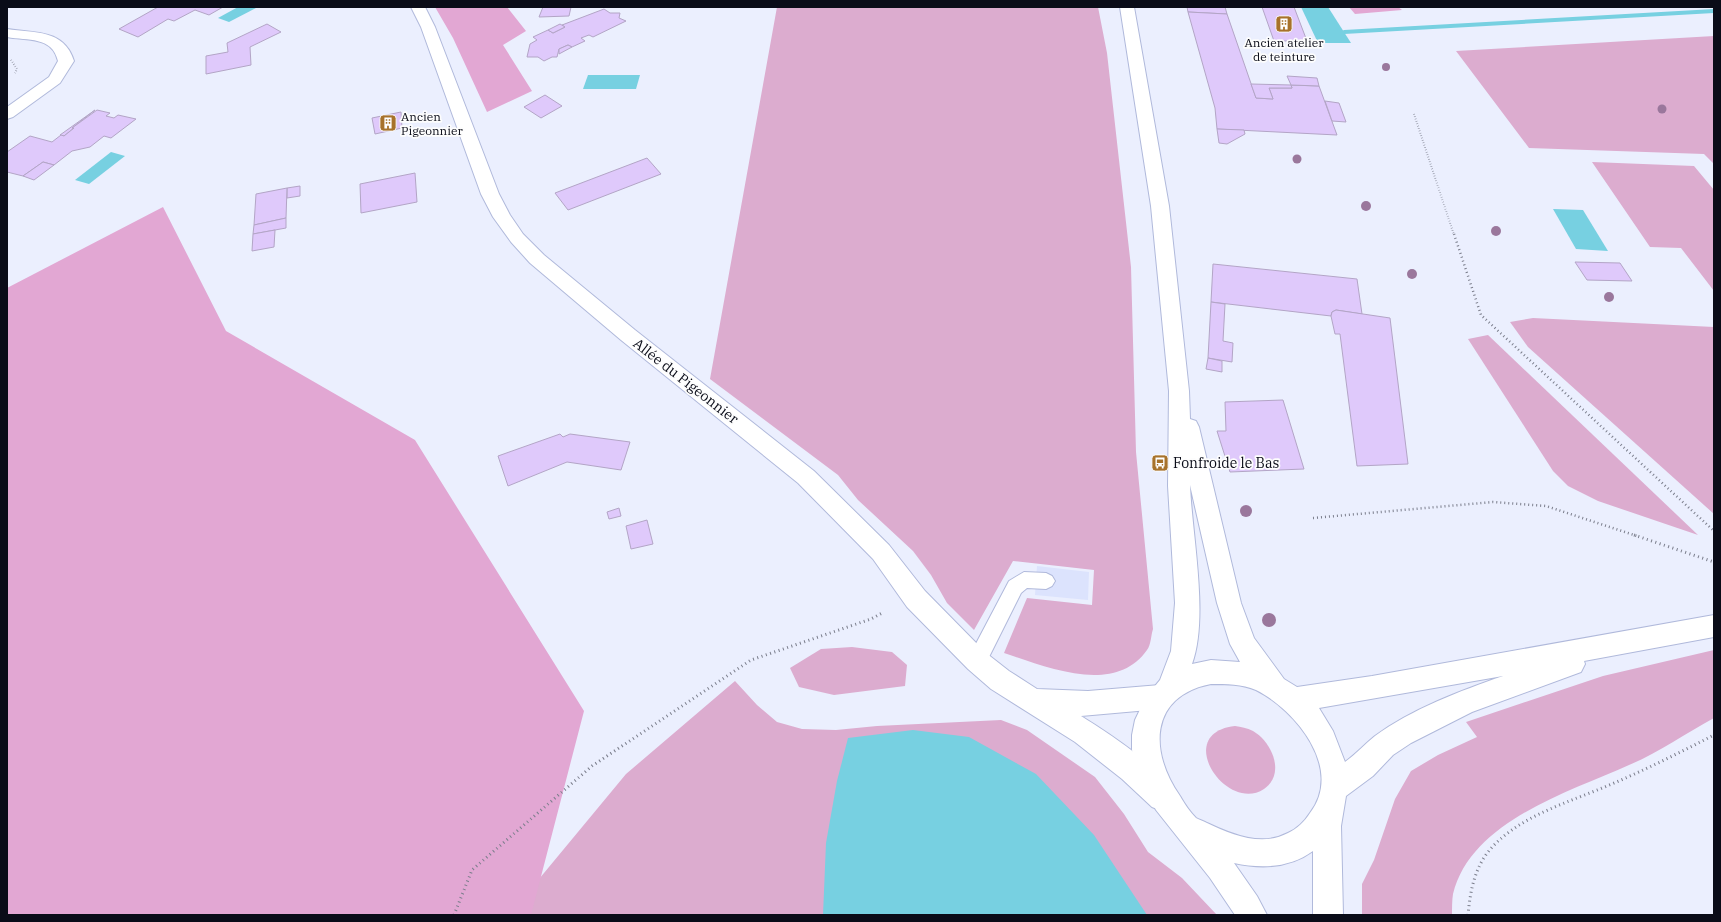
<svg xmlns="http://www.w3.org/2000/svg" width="1721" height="922" font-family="'IBM Plex Serif',serif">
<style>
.built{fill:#dce3fd}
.green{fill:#dcaccf}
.forest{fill:#e2a7d3}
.water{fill:#77d0e1}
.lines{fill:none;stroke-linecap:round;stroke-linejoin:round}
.stream{fill:#77d0e1;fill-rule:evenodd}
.building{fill:#dfc9fb;stroke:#b3a5c6}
.lane-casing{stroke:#b0b9db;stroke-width:2}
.street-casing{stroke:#b0b9db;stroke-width:2}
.secondary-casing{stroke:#b0b9db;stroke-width:2}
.path-far2{stroke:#7b7e8c;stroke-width:2;stroke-dasharray:0.5 2;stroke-linecap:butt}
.path-far1{stroke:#7b7e8c;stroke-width:2.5;stroke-dasharray:1 3;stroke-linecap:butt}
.path{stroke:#7b7e8c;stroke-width:3;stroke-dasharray:1 3.5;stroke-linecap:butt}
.lane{fill:#fff;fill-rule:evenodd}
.street{fill:#fff;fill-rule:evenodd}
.secondary{fill:#fff;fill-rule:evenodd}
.tree{fill:#9a779c}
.labels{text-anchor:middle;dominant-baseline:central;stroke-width:3.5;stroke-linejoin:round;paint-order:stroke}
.far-poi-label{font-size:12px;fill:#0a0c18;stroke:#fdfdfd}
.street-label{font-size:14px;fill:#0a0c18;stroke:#fdfdfd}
.poi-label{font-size:14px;fill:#0a0c18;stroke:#fdfdfd;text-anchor:start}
</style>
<rect width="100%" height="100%" fill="#ebeffe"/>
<polygon class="built" points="1037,566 1089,572 1088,600 1035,595"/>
<g class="green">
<path d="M777,7H1098L1107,53L1131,267L1136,452L1153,629C1151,635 1151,645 1147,650C1115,696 1046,667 1004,653L1027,598L1092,605L1094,570L1013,561L974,630L947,603L931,575L913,551L858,500L838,475L710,379Z"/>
<polygon points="1714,36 1714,164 1704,154 1529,148 1456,51"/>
<polygon points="1592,162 1694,166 1714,190 1714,291 1681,248 1650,247"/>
<polygon points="1533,318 1714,327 1714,514 1528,347 1510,322"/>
<polygon points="1488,335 1698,535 1598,501 1568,486 1553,471 1468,339"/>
<polygon points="852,647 892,652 907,665 905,686 834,695 799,687 790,668 821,649"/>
<path d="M1714,650V718C1686,733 1658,753 1629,765C1569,792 1471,821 1453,894C1452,900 1452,908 1452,915H1362V884L1374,860L1395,799L1411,771L1438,755L1477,737L1466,722L1603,676Z"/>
<polygon points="735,681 757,705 777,722 802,729 836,730 877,726 1001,720 1027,730 1095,777 1124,814 1148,852 1182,878 1217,915 513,915 515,908 626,774"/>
<path d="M1235,726C1241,727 1247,728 1253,731C1272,742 1286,774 1264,789C1226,814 1172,733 1235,726Z"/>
</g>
<g class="forest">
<polygon points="435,7 507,7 526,31 503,45 532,91 487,112 453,38"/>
<polygon points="1349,7 1398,7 1402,10 1355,14"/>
<polygon points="163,207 226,331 415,440 584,711 531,915 7,915 7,288"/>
</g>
<g class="water">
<polygon points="238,7 256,8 229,22 218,18"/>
<polygon points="1301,7 1328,7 1351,43 1318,43"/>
<polygon points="588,75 640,75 636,89 583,89"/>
<polygon points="111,152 125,156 89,184 75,180"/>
<polygon points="1553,209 1583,210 1608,251 1576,249"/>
<polygon points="913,730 969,737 1036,774 1094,835 1147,915 823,915 826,843 837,781 848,738"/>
</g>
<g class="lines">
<polygon class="stream" points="1714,9 1714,13 1344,34 1340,32 1344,30"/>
</g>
<g class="building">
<polygon points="158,7 223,7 209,15 195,10 174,21 168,19 138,37 119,29"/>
<polygon points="543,7 571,7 569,16 539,17"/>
<polygon points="1187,7 1225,7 1227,14 1188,12"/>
<polygon points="1262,7 1294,7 1307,41 1274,41"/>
<polygon points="604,9 610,13 620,13 619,18 626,21 593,37 589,35 581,38 585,41 572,47 568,45 559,49 557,57 552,57 544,61 538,57 527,57 530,44 537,40 533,37 548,30 553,33 565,27 562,25"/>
<polygon points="1188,12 1227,14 1256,98 1273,99 1269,88 1292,88 1291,85 1319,86 1337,135 1217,129 1215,108"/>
<polygon points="267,24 281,32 250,47 251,65 206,74 206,56 228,52 227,43"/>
<polygon points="560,24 565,27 553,33 548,30"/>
<polygon points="568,45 572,47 559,54 559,49"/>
<polygon points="1287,76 1317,78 1319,86 1291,85"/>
<polygon points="1251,84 1291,85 1292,88 1269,88 1273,99 1256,98"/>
<polygon points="545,95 562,106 541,118 524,107"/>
<polygon points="1325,101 1339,103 1346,122 1332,121"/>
<polygon points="95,110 72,128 74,128 64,136 60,135"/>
<polygon points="97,110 110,113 106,116 114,118 118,115 136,119 111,138 104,136 90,147 72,151 54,165 43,162 23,176 7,172 7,152 30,136 52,142 61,135 64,136 74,128 72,128"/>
<polygon points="401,112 402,128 375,134 372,118"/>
<polygon points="1217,129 1244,130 1245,134 1227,144 1219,143"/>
<polygon points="647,158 661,174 568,210 555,193"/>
<polygon points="43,162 54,165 34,180 23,176"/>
<polygon points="415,173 417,202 361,213 360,184"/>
<polygon points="300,186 300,196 287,198 287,188"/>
<polygon points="287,188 286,218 254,225 256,194"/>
<polygon points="286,218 286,228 253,234 254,225"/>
<polygon points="275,230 274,247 252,251 253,234"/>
<polygon points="1575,262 1620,263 1632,281 1587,280"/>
<polygon points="1213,264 1357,279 1362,314 1336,310 1332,312 1331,316 1211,302"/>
<polygon points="1211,302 1225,304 1223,341 1233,343 1232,362 1208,358"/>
<polygon points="1336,310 1390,318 1408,464 1357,466 1340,334 1335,334 1331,316 1332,312"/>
<polygon points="1208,358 1222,361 1222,372 1206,369"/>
<polygon points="1283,400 1304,469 1230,472 1217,431 1226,431 1225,402"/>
<polygon points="560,434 563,437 570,434 630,442 621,470 567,462 508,486 498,456"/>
<polygon points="619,508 621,516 609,519 607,512"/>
<polygon points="647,520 653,544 631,549 626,526"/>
</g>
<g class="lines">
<g class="lane-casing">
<polygon id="lane" points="1024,572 1046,573 1052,576 1055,581 1052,586 1046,589 1027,588 1021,593 984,667 977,670 970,667 968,661 970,655 1009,581"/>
</g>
<g class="street-casing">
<g id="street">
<path d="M411,7H425L435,27L499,194L510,215L523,234L544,255L635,330L814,471L889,545L925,591L986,653L1009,671L1037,689L1088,691L1160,685L1169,688L1173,697L1169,706L1160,709L1081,716C1107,732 1165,770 1176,797L1172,807L1162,811L1152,807L1122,779L1075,742L991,689L968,669L907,607L873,559L798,483L621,340L530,263L511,242L493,217L481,194L421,27Z"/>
<path d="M7,29C34,33 64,29 74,61L60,83L13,117L7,119V107L49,77L58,61C52,36 28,41 7,37Z"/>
</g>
</g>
<g class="secondary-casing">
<path id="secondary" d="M1120,7H1134L1169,206L1189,391L1190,419L1196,421L1199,427L1241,603L1254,638L1284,679L1297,687L1372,676L1714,615V637L1584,661L1585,664L1581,672L1472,712L1411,743L1393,755L1373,776L1346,796L1341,826L1343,915H1313V851C1290,868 1261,869 1234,863L1257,896L1267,915H1235L1210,878L1156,810L1140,777L1132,750V735L1135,720L1146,697L1160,680L1171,651L1175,603L1168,486L1169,391L1151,206ZM1190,485L1217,603L1230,644L1240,662L1211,660L1192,664C1209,617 1192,536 1190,485ZM1503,676C1460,691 1412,709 1375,736C1365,744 1356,754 1345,762L1333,731L1319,708ZM1211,684C1226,684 1242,684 1256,690C1296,710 1344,769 1310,813C1305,821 1297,829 1288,833C1262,847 1232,835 1207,823C1204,821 1199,820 1196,818C1190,812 1184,803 1180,796C1149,752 1149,696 1211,684Z"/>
</g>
<g class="path-far2">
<polyline points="11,60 17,69 15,73"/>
<polyline points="1414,114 1454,235"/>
</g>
<g class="path-far1">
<polyline points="1454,234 1481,315 1714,531"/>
<polyline points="1313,518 1493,502 1546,506 1637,536"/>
</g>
<g class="path">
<polyline points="1634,535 1714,562"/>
<polyline points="454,915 472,870 592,766 751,660 871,619 884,612"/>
<path d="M1468,915C1470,893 1474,870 1488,852C1516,817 1567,803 1607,786C1643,771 1679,753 1714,735"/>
</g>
<use href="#lane" class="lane"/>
<use href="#street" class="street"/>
<use href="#secondary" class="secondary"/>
</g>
<g class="tree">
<circle cx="1386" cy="67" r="4"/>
<circle cx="1662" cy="109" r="4.5"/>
<circle cx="1297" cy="159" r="4.5"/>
<circle cx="1366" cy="206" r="5"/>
<circle cx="1496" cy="231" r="5"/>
<circle cx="1412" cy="274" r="5"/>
<circle cx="1609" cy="297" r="5"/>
<circle cx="1246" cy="511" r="6"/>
<circle cx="1269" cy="620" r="7"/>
</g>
<defs>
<g id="building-square" transform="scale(0.9)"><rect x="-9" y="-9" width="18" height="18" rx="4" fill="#a7722b" stroke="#fdfdfd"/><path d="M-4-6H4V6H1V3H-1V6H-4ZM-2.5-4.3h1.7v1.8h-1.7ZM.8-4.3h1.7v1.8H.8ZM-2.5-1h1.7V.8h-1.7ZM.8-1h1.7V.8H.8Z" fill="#fff"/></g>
<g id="bus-square" transform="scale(0.9)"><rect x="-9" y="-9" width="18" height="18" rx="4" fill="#a7722b" stroke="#fdfdfd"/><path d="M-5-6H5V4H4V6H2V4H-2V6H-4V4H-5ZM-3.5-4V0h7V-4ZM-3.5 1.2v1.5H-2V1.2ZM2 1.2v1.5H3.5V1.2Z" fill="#fff"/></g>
</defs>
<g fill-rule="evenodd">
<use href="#building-square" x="1284" y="24"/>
<use href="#building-square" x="388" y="123"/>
<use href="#bus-square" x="1160" y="463"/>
</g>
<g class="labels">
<g class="far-poi-label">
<text x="1284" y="42">Ancien atelier<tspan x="1284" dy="14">de teinture</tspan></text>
<text x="401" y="116" text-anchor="start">Ancien<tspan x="401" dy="14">Pigeonnier</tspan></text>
</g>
<g class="street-label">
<text transform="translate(686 381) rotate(38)">Allée du Pigeonnier</text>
</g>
<g class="poi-label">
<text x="1173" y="463">Fonfroide le Bas</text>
</g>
</g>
<rect width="1721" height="922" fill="none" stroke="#0a0c18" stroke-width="16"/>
</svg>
